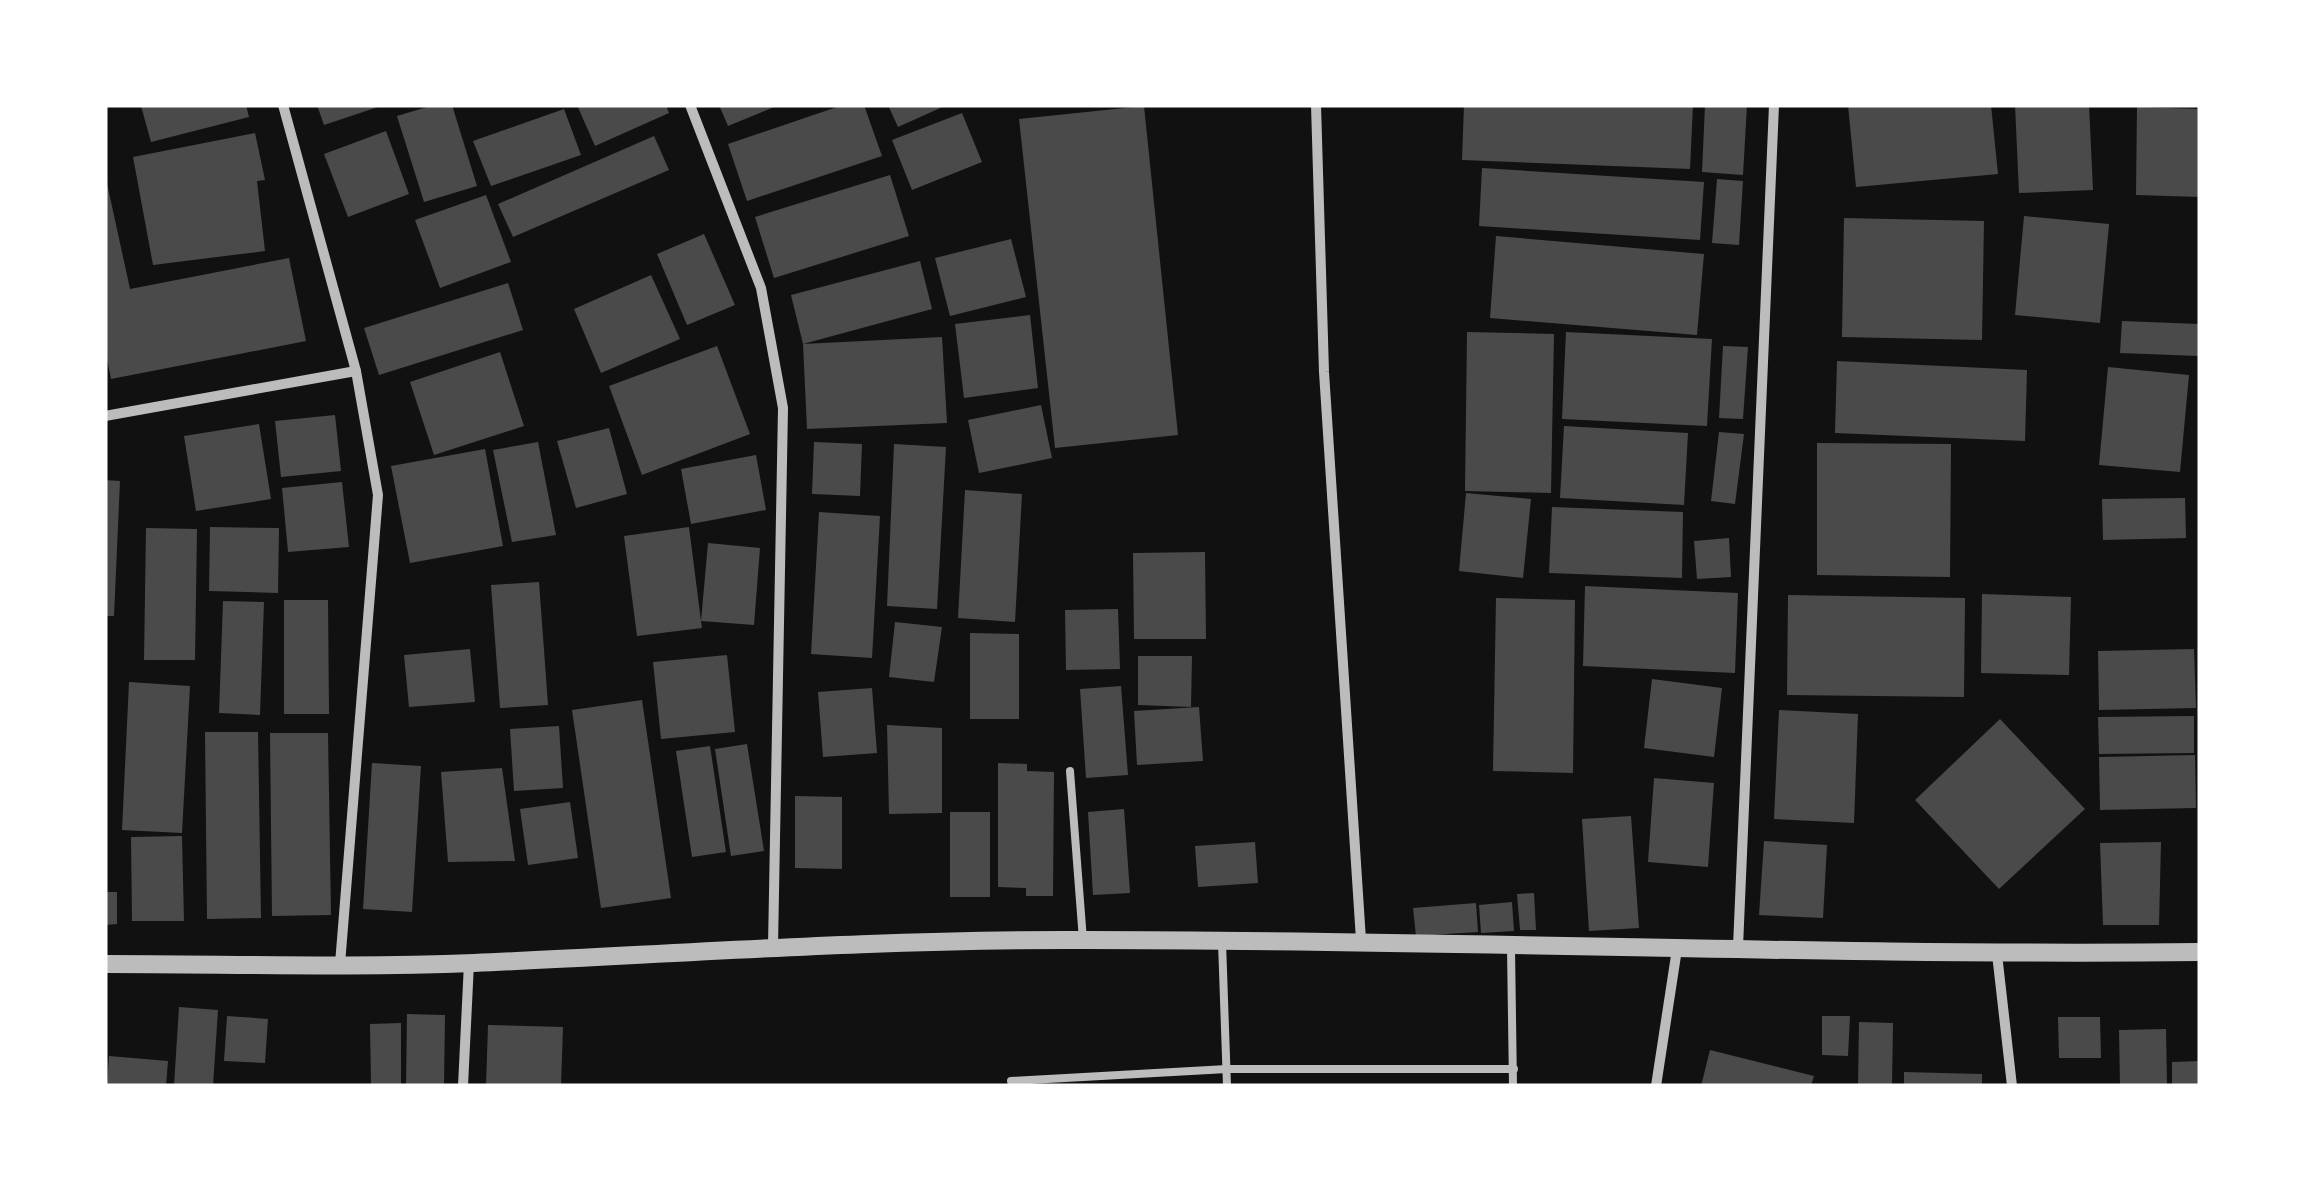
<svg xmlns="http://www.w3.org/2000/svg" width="2305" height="1191" font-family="'Libre Baskerville',serif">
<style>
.building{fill:#4a4a4a}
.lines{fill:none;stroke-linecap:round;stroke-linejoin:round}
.service{stroke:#bcbcbc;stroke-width:8}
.minor{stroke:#bcbcbc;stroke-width:10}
.tertiary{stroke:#bcbcbc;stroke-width:18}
</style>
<rect width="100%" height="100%" fill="#111"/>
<g class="building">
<polygon points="246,105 249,117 151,142 141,106"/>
<polygon points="317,105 381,105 381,106 324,125"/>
<polygon points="434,105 452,105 477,186 424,202 397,116"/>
<polygon points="577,105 666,105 669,113 595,146"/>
<polygon points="719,105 779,105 728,126"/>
<polygon points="843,105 864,105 882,156 747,201 728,144"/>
<polygon points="888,105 947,105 898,127"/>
<polygon points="1464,105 1693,105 1690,169 1462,160"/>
<polygon points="1705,105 1747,105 1743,175 1702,172"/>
<polygon points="1848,105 1991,105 1998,174 1856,187"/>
<polygon points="2015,105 2089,105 2093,190 2019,193"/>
<polygon points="1144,106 1178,435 1055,448 1019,119"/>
<polygon points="2137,107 2200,109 2200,197 2136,195"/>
<polygon points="564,109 581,155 491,186 473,141"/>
<polygon points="962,113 982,162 912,190 892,140"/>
<polygon points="386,131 409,194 348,217 324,154"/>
<polygon points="255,133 265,180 257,181 265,251 153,265 133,157"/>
<polygon points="654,136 669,170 513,237 498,204"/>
<polygon points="1482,168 1704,182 1700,240 1479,226"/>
<polygon points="105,174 130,289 289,258 306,341 111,379 105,348"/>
<polygon points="890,175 909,236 774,278 755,217"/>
<polygon points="1717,179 1743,181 1739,245 1712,243"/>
<polygon points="486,195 511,262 440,288 415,220"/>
<polygon points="2024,216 2109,224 2100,323 2015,315"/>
<polygon points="1844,218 1984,221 1982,340 1842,337"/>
<polygon points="704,234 735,305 687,325 657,254"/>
<polygon points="1496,236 1704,254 1697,335 1490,318"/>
<polygon points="1011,239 1026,297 950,316 935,258"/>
<polygon points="920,261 932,309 803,344 942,337 947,423 807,429 803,344 791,295"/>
<polygon points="651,275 680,339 601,373 574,309"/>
<polygon points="508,283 523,330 379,375 364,328"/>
<polygon points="1030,315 1038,388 964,398 955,324"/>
<polygon points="2122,321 2199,324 2198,356 2120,353"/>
<polygon points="1467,332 1554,334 1551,493 1465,491"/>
<polygon points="1566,332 1712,339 1707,426 1562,419"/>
<polygon points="717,346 750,434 642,475 609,386"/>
<polygon points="1723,346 1748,347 1743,419 1719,418"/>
<polygon points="500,352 524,426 434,455 410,382"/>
<polygon points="1837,361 2027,370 2025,441 1835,433"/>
<polygon points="2108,367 2189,375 2180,472 2099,465"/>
<polygon points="1041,405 1052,458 979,473 968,420"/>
<polygon points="335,415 341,471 281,477 275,421"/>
<polygon points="259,424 271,499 196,511 184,436"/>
<polygon points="1564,426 1688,433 1684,505 1560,498"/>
<polygon points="609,428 627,494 576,508 557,441"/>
<polygon points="1719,432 1744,434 1735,504 1711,501"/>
<polygon points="538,442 556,535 512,542 493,450"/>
<polygon points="814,442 862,444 860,496 812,494"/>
<polygon points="1817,443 1951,444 1950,577 1817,575"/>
<polygon points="894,444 946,447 937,609 887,606"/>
<polygon points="485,449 503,546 410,563 391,466"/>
<polygon points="756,455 766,510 691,524 681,469"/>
<polygon points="105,480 120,481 114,616 105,616"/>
<polygon points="342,482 349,547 288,552 282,488"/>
<polygon points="965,490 1022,494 1015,622 958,618"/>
<polygon points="1466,493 1531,499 1523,578 1459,571"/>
<polygon points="2185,498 2186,538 2103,540 2102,499"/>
<polygon points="1552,507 1683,512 1682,578 1549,573"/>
<polygon points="819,512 880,516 872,658 811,654"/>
<polygon points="210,527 279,528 278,593 209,591"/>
<polygon points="689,527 701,621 708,543 760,548 754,625 701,621 702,628 637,636 624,536"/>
<polygon points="146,528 197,529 195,660 144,660"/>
<polygon points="1729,538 1731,577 1697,579 1694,541"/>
<polygon points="1205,552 1206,639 1134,639 1133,553"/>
<polygon points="539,582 548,705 500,708 491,585"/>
<polygon points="1585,586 1738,593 1735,673 1583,666"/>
<polygon points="1982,594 2071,597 2069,675 1981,673"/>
<polygon points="1788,595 1965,598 1964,697 1787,695"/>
<polygon points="1496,598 1575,600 1573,773 1493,771"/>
<polygon points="284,600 328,600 329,714 284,714"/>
<polygon points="223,601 264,602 260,715 219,713"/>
<polygon points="1118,609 1120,669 1066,670 1065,610"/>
<polygon points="895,622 942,627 934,682 889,677"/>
<polygon points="970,633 1019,634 1019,719 970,719"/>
<polygon points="470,649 475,702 409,707 404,655"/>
<polygon points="2194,649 2196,708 2099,710 2098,651"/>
<polygon points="727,655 735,732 661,739 653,662"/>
<polygon points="1138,656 1192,656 1191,707 1138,705"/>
<polygon points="1652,679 1722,688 1714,757 1644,748"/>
<polygon points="129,682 190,686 182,833 122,830"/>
<polygon points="1121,686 1128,775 1086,778 1080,689"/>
<polygon points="872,688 877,753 823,757 818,692"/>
<polygon points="642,700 671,898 601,908 572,710"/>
<polygon points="1199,707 1203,761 1137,765 1134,711"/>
<polygon points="1779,710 1858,714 1854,823 1774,819"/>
<polygon points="2194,716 2194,753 2099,754 2098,717"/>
<polygon points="2000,719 2085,809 1999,889 1915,800"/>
<polygon points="887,725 942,728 942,813 889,814"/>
<polygon points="559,726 563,788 514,791 510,729"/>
<polygon points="205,732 258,732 261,918 207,919"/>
<polygon points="270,733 328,733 331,915 272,916"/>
<polygon points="747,744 764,851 731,856 715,749"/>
<polygon points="710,746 726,852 692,857 676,751"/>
<polygon points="2195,755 2196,808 2100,810 2099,757"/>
<polygon points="372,763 421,766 412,912 363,909"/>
<polygon points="998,763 1027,764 1027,771 1054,772 1053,896 1026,896 1026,888 998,887"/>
<polygon points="502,768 515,861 448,862 441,772"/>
<polygon points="1654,778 1714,783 1708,867 1648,862"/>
<polygon points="795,796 842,797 842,869 795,868"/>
<polygon points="570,802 578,858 528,865 520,809"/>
<polygon points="1124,809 1130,893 1093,895 1088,812"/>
<rect x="950" y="812" width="40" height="85"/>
<polygon points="1631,816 1639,928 1589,931 1582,819"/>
<polygon points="182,836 184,921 132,921 131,837"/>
<polygon points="1764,841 1827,845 1823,918 1759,915"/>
<polygon points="1255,842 1258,883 1198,887 1195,846"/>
<polygon points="2161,842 2159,925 2103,925 2100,843"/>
<polygon points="105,892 117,892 117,924 105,925"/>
<polygon points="1534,893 1536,930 1520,930 1517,894"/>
<polygon points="1512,902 1514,931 1481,933 1479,905"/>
<polygon points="1476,903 1478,932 1416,936 1413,908"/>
<polygon points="179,1007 218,1010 213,1086 174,1086"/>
<polygon points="407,1014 445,1015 444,1086 406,1086"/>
<polygon points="227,1016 268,1019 265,1063 224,1061"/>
<polygon points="1822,1016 1850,1016 1848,1056 1822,1055"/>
<polygon points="2058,1017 2100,1017 2101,1058 2059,1058"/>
<polygon points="1859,1022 1893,1023 1892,1086 1858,1086"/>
<polygon points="401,1023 401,1086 371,1086 370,1024"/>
<polygon points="488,1025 563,1027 561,1086 486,1086"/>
<polygon points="2166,1029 2167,1086 2120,1086 2119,1030"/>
<polygon points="1710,1050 1814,1076 1811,1086 1701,1086"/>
<polygon points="109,1056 168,1061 166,1086 107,1086"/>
<polygon points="2200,1061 2200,1086 2172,1086 2172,1062"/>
<polygon points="1904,1072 1982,1074 1982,1086 1904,1086"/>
</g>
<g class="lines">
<g class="service">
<polyline points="1070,771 1083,940"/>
<polyline points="1222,942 1227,1086"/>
<polyline points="1511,948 1513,1086"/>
<polyline points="1011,1081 1227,1069 1514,1069"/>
</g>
<g class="minor">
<polyline points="283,105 356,371 378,495 340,964"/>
<polyline points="690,105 761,288 783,408 773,946"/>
<polyline points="1316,105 1324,372 1361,940"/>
<polyline points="105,416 356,371"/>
<polyline points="1738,947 1774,105"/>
<polyline points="1997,954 2012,1086"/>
<polyline points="463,1086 469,963"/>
<polyline points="1656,1086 1677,949"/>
</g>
<path class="tertiary" d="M105,964C228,964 351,968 474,963C677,954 880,939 1084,940C1456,940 1828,956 2200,952"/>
</g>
<rect width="2305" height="1191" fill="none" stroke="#ffffff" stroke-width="215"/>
</svg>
